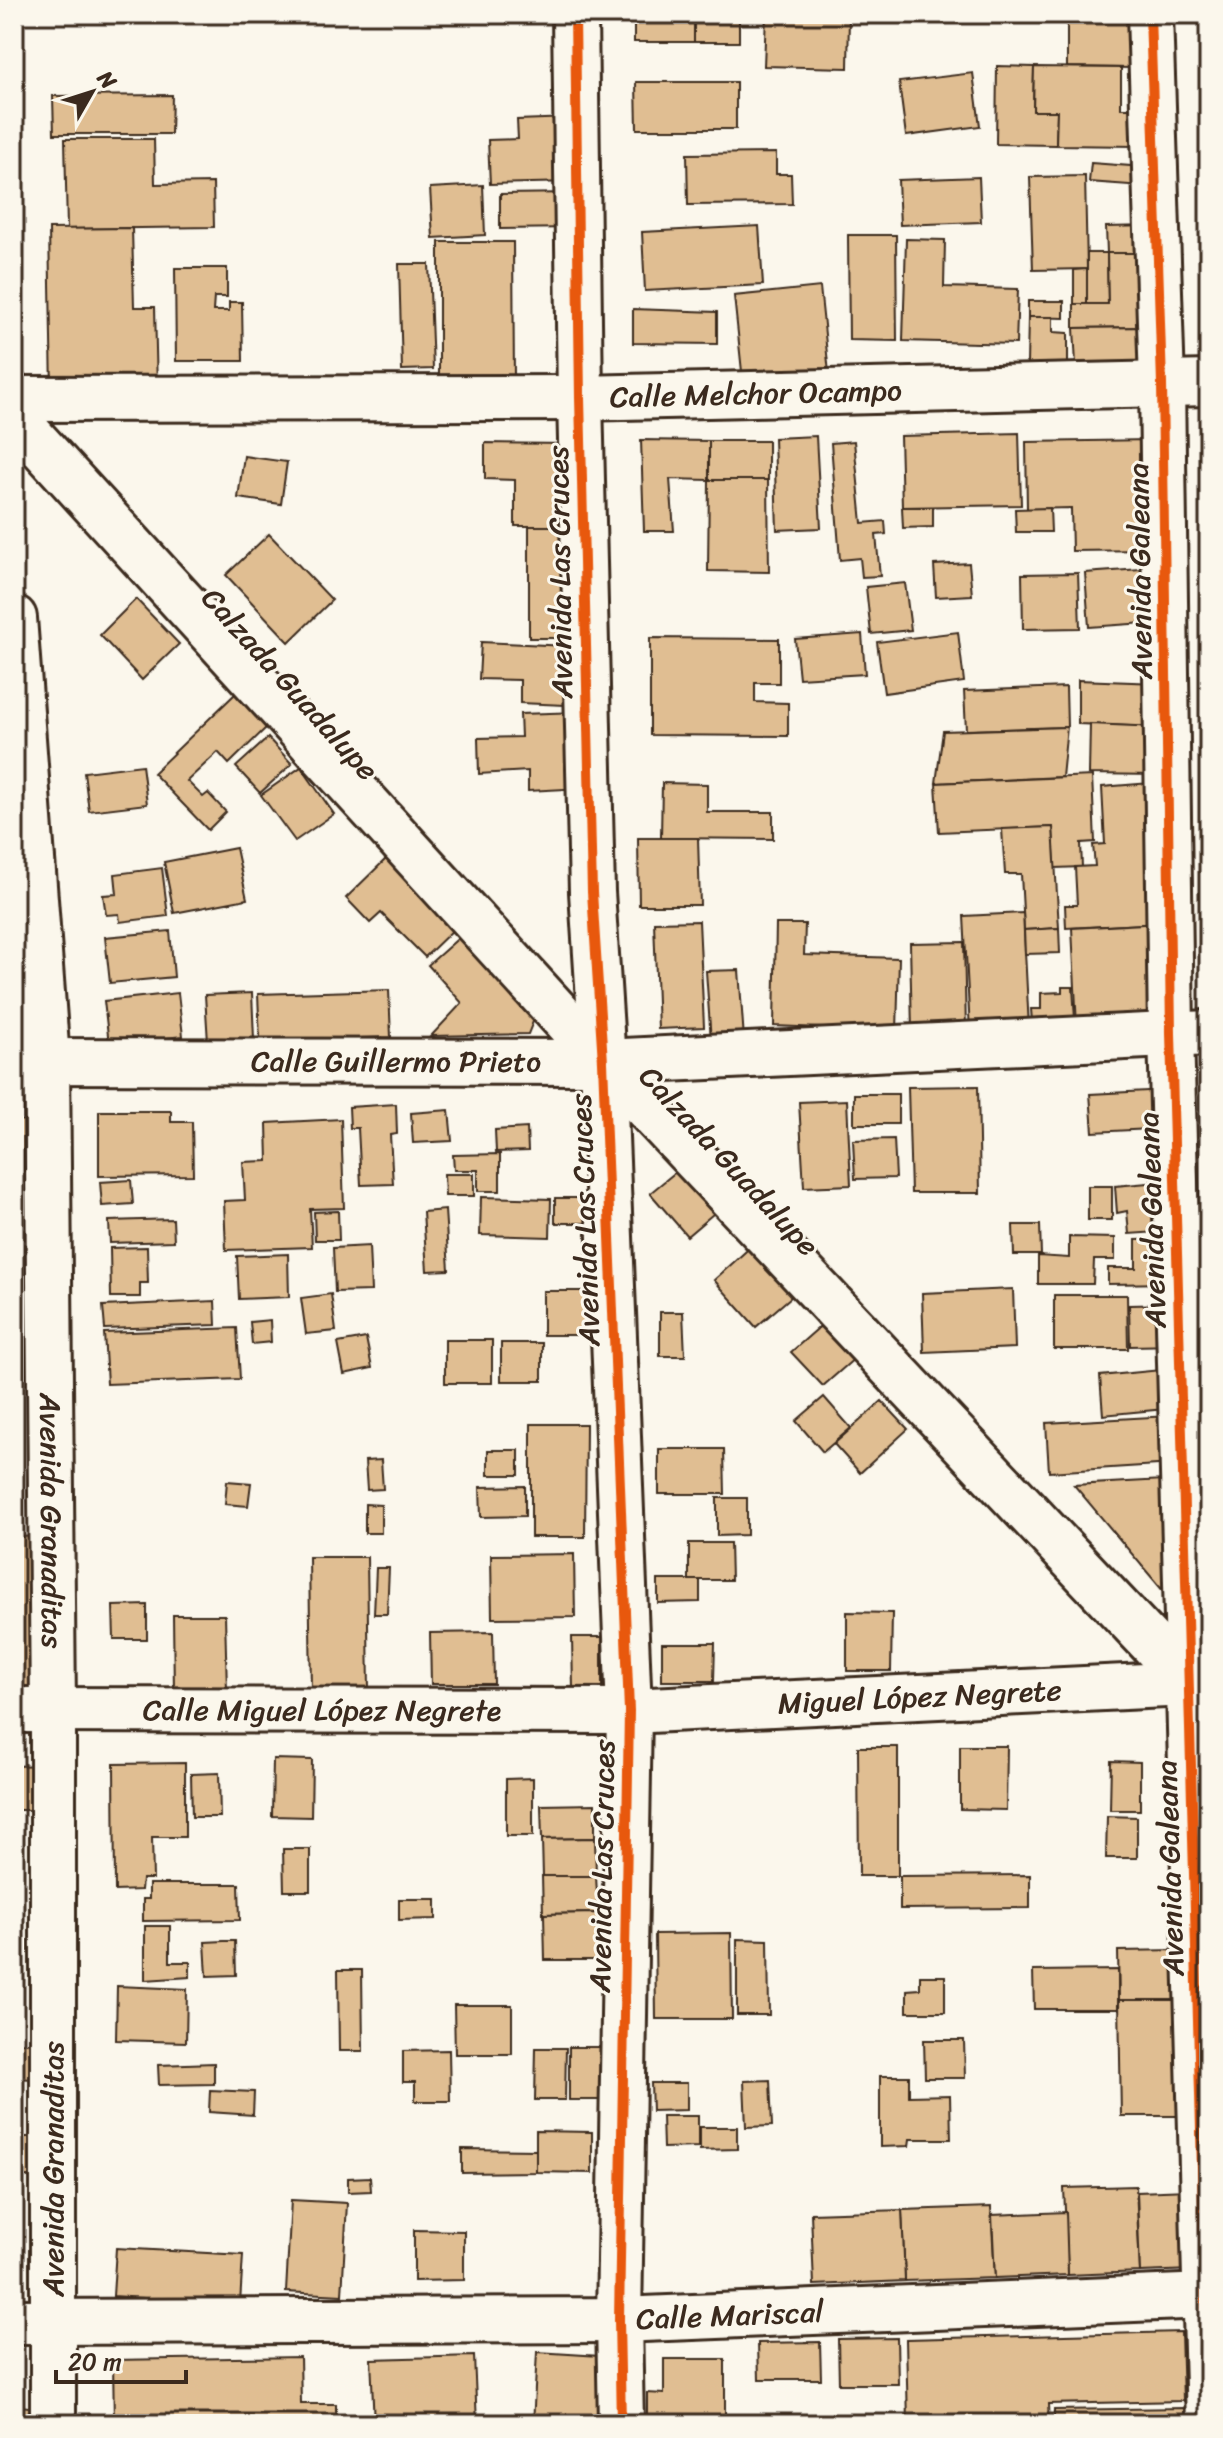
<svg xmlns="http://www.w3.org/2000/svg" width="1223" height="2438" font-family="Sriracha,sans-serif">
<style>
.building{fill:#e0be92;stroke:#3b2a1e;stroke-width:2}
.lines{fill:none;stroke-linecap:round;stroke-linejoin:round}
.minor-casing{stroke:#3b2a1e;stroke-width:50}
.tertiary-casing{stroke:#3b2a1e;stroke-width:50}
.minor{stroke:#fbf7ec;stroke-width:44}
.tertiary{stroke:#fbf7ec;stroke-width:44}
.cycleway-casing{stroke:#fbf7ec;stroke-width:15}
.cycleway{stroke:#e8590c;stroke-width:10}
.labels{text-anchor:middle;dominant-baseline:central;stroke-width:6;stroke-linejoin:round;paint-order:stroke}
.street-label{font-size:30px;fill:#3b2a1e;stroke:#fbf7ec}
</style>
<rect width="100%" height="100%" fill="#fbf7ec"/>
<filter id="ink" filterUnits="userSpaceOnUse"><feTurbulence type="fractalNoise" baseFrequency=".0125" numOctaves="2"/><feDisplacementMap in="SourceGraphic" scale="16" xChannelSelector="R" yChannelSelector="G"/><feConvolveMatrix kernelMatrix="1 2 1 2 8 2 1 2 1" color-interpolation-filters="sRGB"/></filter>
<g filter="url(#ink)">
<g class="building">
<rect x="634" y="14" width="60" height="28"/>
<rect x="694" y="14" width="45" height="28"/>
<polygon points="766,14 849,16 848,68 764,66"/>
<polygon points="1067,14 1132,14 1132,68 1067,67"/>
<polygon points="997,66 1034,67 1033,111 1057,111 1056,145 996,144"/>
<polygon points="1034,67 1121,68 1121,108 1136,108 1136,146 1056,145 1057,111 1033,111"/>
<polygon points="973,73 980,126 906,136 899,82"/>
<polygon points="636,82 736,82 736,129 637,129"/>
<polygon points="172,95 171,134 54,134 53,96"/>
<polygon points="571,118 573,182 490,184 488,140 518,139 517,120"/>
<polygon points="65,139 154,139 155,184 213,183 214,227 67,229"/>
<polygon points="776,153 776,174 791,174 792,204 688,205 687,154"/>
<polygon points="1091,163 1144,167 1143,186 1089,182"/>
<polygon points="1085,176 1087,269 1033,270 1030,177"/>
<polygon points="979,177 981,222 900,225 898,180"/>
<polygon points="483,185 485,235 433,238 430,188"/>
<polygon points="575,193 575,228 500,229 500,194"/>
<polygon points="759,226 763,285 645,291 642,232"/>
<polygon points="1151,226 1152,253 1107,253 1106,227"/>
<polygon points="132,228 134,307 155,307 157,390 52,392 49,229"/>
<polygon points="848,235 896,235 897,341 849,340"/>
<polygon points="906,239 945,240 944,287 1018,289 1016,344 903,341"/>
<polygon points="439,242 513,242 514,381 439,381"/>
<polygon points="1087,253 1107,253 1108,304 1087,304"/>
<polygon points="1107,253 1152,253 1152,327 1074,328 1074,304 1108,304"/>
<polygon points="399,264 429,264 433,369 402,370"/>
<polygon points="175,268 227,268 227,297 214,297 213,311 229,311 229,302 242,302 243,361 176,361"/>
<polygon points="1087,269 1087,304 1074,304 1074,270"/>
<polygon points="820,287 829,373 743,381 734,296"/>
<polygon points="1028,301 1064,301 1064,318 1028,317"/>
<polygon points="633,309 717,312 717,344 633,343"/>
<polygon points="1028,317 1053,317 1053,332 1068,333 1068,365 1027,364"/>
<polygon points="1152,327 1154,364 1076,365 1074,328"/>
<polygon points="1019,433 1021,505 902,507 900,436"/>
<polygon points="816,436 821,528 777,530 774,438"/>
<polygon points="641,440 709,441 709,480 670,479 674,531 644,531"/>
<polygon points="1150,440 1152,550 1072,551 1071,508 1027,509 1026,442"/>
<rect x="709" y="441" width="59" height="39"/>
<polygon points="854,441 862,523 885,521 886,534 876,535 880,576 862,577 860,558 840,560 831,443"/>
<polygon points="485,443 569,444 570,526 515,526 515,480 485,479"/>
<polygon points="244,456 287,462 281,504 238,498"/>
<polygon points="709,480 768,480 769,572 708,571"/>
<polygon points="902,507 933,507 933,527 903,528"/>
<polygon points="1050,508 1051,532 1016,532 1015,509"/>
<rect x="529" y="526" width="41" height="112"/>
<polygon points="269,534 332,600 289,642 226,575"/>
<polygon points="969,563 972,595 936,597 934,565"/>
<polygon points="1155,568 1159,622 1089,627 1085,573"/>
<polygon points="1078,573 1080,628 1023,629 1022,574"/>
<polygon points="905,583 911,630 871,634 866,587"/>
<polygon points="136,599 179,644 142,680 100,635"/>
<polygon points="958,632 964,682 884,693 877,642"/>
<polygon points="862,634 865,674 799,678 795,639"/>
<polygon points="650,638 779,639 779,683 755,683 755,702 788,703 788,736 650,735"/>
<polygon points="481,642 567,646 565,705 520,703 520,680 479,679"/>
<polygon points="1078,680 1158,683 1157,727 1078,724"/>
<polygon points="1066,687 1067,727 966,730 964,691"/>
<polygon points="235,694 267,727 229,764 218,752 187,781 203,797 208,793 226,812 208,830 153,773"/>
<polygon points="580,712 584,788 528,791 528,771 479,774 478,738 521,737 520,714"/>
<polygon points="1090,724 1157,727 1156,775 1089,774"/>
<polygon points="1067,727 1062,777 936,783 943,731"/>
<polygon points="268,738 292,764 260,793 236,767"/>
<polygon points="142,765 147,804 89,811 84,772"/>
<polygon points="301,767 334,814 295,841 261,795"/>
<polygon points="1092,776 1095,842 1081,843 1082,867 1055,868 1053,827 939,832 936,783"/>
<polygon points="1163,782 1162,923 1066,928 1065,905 1077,905 1075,867 1095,866 1093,845 1105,844 1102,787"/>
<polygon points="662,783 707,784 707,812 773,812 773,839 661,838"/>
<polygon points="1053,827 1059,928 1024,930 1021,874 1005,874 1002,829"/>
<polygon points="638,838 698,838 700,905 639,905"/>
<polygon points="236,848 247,899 174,913 164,862"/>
<polygon points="389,856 457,926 425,957 381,913 370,923 346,898"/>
<polygon points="162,868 168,916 120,922 119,914 106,915 103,895 117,894 115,874"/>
<polygon points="1023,913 1029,1028 970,1031 964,916"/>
<polygon points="699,921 704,1027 658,1029 654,922"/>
<polygon points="1162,923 1168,1023 1077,1027 1072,928"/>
<polygon points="776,924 805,924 804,955 899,958 897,1031 774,1026"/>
<polygon points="1059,928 1060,953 1025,954 1024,930"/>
<polygon points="170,931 174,977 110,983 105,937"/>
<polygon points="462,935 536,1014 528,1034 431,1036 462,1003 428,965"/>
<polygon points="964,942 966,1030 912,1031 910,943"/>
<polygon points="14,944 17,944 25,1041 14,1042"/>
<polygon points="739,970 744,1039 711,1041 706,971"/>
<polygon points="1062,987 1073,987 1075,1019 1032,1021 1031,1009 1041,1009 1041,993 1062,992"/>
<polygon points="389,990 391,1037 260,1041 258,994"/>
<polygon points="178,993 183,1036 109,1044 104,1001"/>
<polygon points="252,993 254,1039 208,1042 205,995"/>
<polygon points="978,1086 980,1193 911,1193 908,1087"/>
<polygon points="1167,1090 1170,1128 1093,1132 1090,1094"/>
<rect x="854" y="1094" width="44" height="30"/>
<polygon points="847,1100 851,1185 804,1187 799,1102"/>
<polygon points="396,1104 397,1134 390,1135 393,1184 361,1185 358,1128 350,1128 349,1107"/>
<polygon points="449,1110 452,1141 413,1143 411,1113"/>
<polygon points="99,1111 171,1111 171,1122 192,1122 193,1175 99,1176"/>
<polygon points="37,1119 42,1176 14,1178 14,1121"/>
<polygon points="341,1119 344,1208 310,1209 312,1247 226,1250 224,1201 245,1200 243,1162 268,1161 267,1123"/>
<polygon points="527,1128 528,1151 496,1152 495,1130"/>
<polygon points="894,1139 896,1178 855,1179 853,1140"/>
<polygon points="500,1154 500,1191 478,1191 478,1170 454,1170 453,1155"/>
<polygon points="683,1166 719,1209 687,1236 650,1193"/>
<polygon points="444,1174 474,1174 474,1196 445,1196"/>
<polygon points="131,1180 133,1204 102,1206 100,1182"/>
<polygon points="1159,1182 1173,1231 1129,1234 1127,1211 1117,1213 1115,1186"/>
<rect x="1088" y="1186" width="24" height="34"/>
<polygon points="40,1188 43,1238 14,1240 14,1189"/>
<polygon points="481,1197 551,1199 550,1237 480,1235"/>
<rect x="555" y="1198" width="40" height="25"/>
<polygon points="445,1210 449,1270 427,1271 423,1212"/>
<polygon points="338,1211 339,1240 315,1240 314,1212"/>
<polygon points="173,1219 174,1241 110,1243 109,1221"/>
<polygon points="1013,1225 1040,1225 1041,1255 1014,1255"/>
<polygon points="1069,1237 1115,1238 1115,1260 1094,1260 1093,1284 1038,1284 1038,1256 1069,1258"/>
<polygon points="1171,1239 1172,1283 1108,1284 1108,1268 1136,1268 1136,1240"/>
<polygon points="755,1243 798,1291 756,1327 714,1280"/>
<polygon points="369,1246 371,1291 335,1292 333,1248"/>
<polygon points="147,1247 148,1283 140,1283 140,1297 111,1297 110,1248"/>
<polygon points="288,1254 289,1297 239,1299 237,1256"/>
<polygon points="1013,1289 1015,1348 924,1352 922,1293"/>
<rect x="543" y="1291" width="49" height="44"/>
<polygon points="331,1294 336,1331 306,1334 301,1298"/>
<polygon points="1054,1295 1127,1295 1128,1349 1054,1349"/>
<polygon points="215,1301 216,1325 105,1329 103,1306"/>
<polygon points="1176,1304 1178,1345 1130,1346 1129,1305"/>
<polygon points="660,1312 683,1312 685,1356 660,1356"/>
<polygon points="270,1320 271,1342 252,1344 250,1322"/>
<polygon points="824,1323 855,1358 823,1386 791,1352"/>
<polygon points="237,1328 240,1379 107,1384 104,1333"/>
<polygon points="366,1338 372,1368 344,1374 338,1343"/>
<rect x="445" y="1340" width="47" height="43"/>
<rect x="501" y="1343" width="41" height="38"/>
<polygon points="1171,1369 1175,1408 1103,1415 1100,1376"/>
<polygon points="824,1397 851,1428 823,1452 796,1421"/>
<polygon points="882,1401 908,1429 860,1473 834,1444"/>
<polygon points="1169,1416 1173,1464 1049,1472 1046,1423"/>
<polygon points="531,1424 586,1424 585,1537 531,1537"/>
<polygon points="659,1449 724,1449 725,1494 659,1494"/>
<rect x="488" y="1450" width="31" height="25"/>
<polygon points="381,1460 383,1489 367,1490 365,1461"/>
<polygon points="1182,1479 1169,1598 1074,1485"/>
<polygon points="227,1481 251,1483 248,1506 225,1504"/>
<polygon points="525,1486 525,1516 481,1517 480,1487"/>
<polygon points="717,1498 747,1498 747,1535 717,1536"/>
<polygon points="365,1504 381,1505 381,1533 365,1533"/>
<polygon points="45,1536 49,1689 14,1690 14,1537"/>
<polygon points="689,1543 730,1543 731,1580 689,1580"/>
<polygon points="574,1554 575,1617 492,1618 491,1555"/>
<polygon points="309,1557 367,1557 369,1691 311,1691"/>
<polygon points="376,1568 389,1568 387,1614 374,1614"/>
<polygon points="658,1580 700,1580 700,1602 658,1603"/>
<polygon points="147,1605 147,1639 114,1639 113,1606"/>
<polygon points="847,1612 892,1613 891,1671 847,1671"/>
<polygon points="173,1615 225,1615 227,1691 174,1692"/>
<polygon points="493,1632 494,1684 431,1684 430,1633"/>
<polygon points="572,1637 602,1637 602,1688 573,1689"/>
<polygon points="662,1643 715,1643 714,1681 662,1681"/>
<polygon points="960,1746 1007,1746 1006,1810 960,1809"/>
<polygon points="858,1747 898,1747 898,1876 859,1876"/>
<polygon points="273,1759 312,1760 311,1817 272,1816"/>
<polygon points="1111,1761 1140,1762 1140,1810 1110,1810"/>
<polygon points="185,1763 185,1837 152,1837 153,1879 142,1879 141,1890 115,1891 114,1764"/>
<polygon points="44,1765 45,1810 14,1810 14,1766"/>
<polygon points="219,1773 220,1817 192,1817 191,1774"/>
<polygon points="533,1778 533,1836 506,1836 506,1779"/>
<polygon points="595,1804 595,1838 542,1839 541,1805"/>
<polygon points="1107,1816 1137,1817 1137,1858 1106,1858"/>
<polygon points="595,1838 596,1876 543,1877 542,1839"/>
<polygon points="283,1849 310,1849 310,1891 284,1891"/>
<polygon points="1030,1875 1030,1908 900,1909 900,1876"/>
<polygon points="542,1876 596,1876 598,1913 543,1914"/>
<polygon points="149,1884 239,1884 240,1920 143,1921 143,1899 149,1899"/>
<polygon points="399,1899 436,1899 436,1919 399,1920"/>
<polygon points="598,1913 599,1960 545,1960 544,1914"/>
<polygon points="145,1926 170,1926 170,1962 190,1962 190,1977 145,1980"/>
<polygon points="731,1933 732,2019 656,2019 655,1934"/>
<polygon points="737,1939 768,1940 769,2015 737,2015"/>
<polygon points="224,1941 235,1941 236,1975 207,1976 205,1942"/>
<polygon points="1178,1950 1179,2000 1119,2000 1118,1951"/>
<polygon points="338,1970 362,1970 363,2051 339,2051"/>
<polygon points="1118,1970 1118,2009 1034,2009 1033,1971"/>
<polygon points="920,1976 945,1976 945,2012 907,2012 907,1990 920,1989"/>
<polygon points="117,1986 187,1989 186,2042 116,2040"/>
<polygon points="1119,2000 1179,2000 1181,2116 1121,2116"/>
<polygon points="454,2005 512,2005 512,2054 455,2054"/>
<polygon points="924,2040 964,2040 965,2078 925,2078"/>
<polygon points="14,2042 35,2043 33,2079 14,2078"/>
<polygon points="569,2047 600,2047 601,2100 569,2100"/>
<polygon points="536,2048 566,2048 565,2100 535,2100"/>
<polygon points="449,2050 450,2101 415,2101 415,2082 403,2082 403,2051"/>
<polygon points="214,2063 214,2084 159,2085 158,2065"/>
<polygon points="880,2076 909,2076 909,2096 950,2095 951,2139 910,2139 909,2146 880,2147"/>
<polygon points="770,2080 772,2126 746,2127 744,2081"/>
<polygon points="651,2083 687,2083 687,2110 652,2111"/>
<polygon points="210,2090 254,2092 253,2115 209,2112"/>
<polygon points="662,2116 698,2116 698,2147 663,2148"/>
<polygon points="700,2127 737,2127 737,2149 700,2150"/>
<polygon points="536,2131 592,2132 592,2173 536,2172"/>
<polygon points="14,2137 44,2137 45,2177 14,2177"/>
<polygon points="462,2149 536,2150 536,2172 462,2173"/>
<polygon points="370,2177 371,2191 348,2192 348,2178"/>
<polygon points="1136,2186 1140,2272 1068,2275 1064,2188"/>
<polygon points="1188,2190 1192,2270 1140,2272 1137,2192"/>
<polygon points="291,2200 347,2203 342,2295 286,2292"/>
<polygon points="991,2207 995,2278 905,2281 902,2210"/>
<polygon points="902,2210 905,2281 814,2285 811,2213"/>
<polygon points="1066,2212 1068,2275 995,2278 992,2215"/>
<polygon points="414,2230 464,2231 464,2280 414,2281"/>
<polygon points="116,2248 243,2255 240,2304 113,2296"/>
<polygon points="1181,2332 1183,2401 1048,2404 1049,2424 908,2424 906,2339"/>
<polygon points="897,2338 898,2384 839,2384 838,2339"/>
<polygon points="820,2342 821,2379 759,2379 758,2343"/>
<polygon points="537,2352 600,2356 597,2424 533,2424"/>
<polygon points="474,2356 477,2424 374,2424 371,2359"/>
<polygon points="300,2357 301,2404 336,2404 336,2424 114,2424 113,2360"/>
<polygon points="664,2359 725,2359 725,2424 647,2424 647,2393 664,2394"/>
<polygon points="14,2405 29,2407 28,2424 14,2424"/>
<polygon points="1184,2408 1184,2424 1054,2424 1054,2410"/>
</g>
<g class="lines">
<g class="minor-casing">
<g id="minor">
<polyline points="1150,14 1162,384 1171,1033 1209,2424"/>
<path id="s1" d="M14,399L580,398L1209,383"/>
<polyline points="14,417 603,1062 1189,1683"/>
<path id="s2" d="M14,618L47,1060L53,1709V2424"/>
<path id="s3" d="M14,1061L603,1062L1209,1033"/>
<path id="s4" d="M14,1710L629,1711L1207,1683"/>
<path id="s5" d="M14,2322L619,2320L1207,2296"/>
</g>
</g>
<g class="tertiary-casing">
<polyline id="tertiary" points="575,14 580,398 592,892 603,1062 629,1711 619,2320 621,2424"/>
</g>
<use href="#minor" class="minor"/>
<use href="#tertiary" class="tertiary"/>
<g class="cycleway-casing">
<g id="cycleway">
<polyline points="575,14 580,398 592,892 603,1062 629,1711 619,2320 621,2424"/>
<polyline points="1150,14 1162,384 1171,1033 1209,2424"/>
</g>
</g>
<use href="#cycleway" class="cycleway"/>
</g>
</g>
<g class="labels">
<g class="street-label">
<text stroke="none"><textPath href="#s1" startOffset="742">Calle Melchor Ocampo</textPath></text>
<text transform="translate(1140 571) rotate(-91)">Avenida Galeana</text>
<text transform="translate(560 572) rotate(-91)">Avenida Las Cruces</text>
<text transform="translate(290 684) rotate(48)">Calzada Guadalupe</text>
<text stroke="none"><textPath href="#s3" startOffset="382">Calle Guillermo Prieto</textPath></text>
<text transform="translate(729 1161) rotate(47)">Calzada Guadalupe</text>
<text transform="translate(585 1220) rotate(-92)">Avenida Las Cruces</text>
<text transform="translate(1152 1220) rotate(-92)">Avenida Galeana</text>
<text stroke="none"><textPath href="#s2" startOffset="904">Avenida Granaditas</textPath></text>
<text stroke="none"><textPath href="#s4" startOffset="906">Miguel López Negrete</textPath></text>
<text stroke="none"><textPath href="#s4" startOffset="308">Calle Miguel López Negrete</textPath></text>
<text transform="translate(602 1866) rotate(-89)">Avenida Las Cruces</text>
<text transform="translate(1170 1868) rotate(-92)">Avenida Galeana</text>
<text transform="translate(53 2169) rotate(-90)">Avenida Granaditas</text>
<text stroke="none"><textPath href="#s5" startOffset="716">Calle Mariscal</textPath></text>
</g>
</g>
<rect width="1223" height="2438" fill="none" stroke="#fbf7ec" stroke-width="48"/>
<rect x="24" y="24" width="1175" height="2390" fill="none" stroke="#3b2a1e" stroke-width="3" filter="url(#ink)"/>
<g transform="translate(92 92) rotate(51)" stroke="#fbf7ec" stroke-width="6" paint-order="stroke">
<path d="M0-6L14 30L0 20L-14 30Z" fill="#3b2a1e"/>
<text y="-12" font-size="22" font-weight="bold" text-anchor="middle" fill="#3b2a1e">N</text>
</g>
<path d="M56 2370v12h130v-12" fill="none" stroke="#3b2a1e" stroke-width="4"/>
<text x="68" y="2370" font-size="24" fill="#3b2a1e" stroke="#fbf7ec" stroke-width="6" paint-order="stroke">20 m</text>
</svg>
